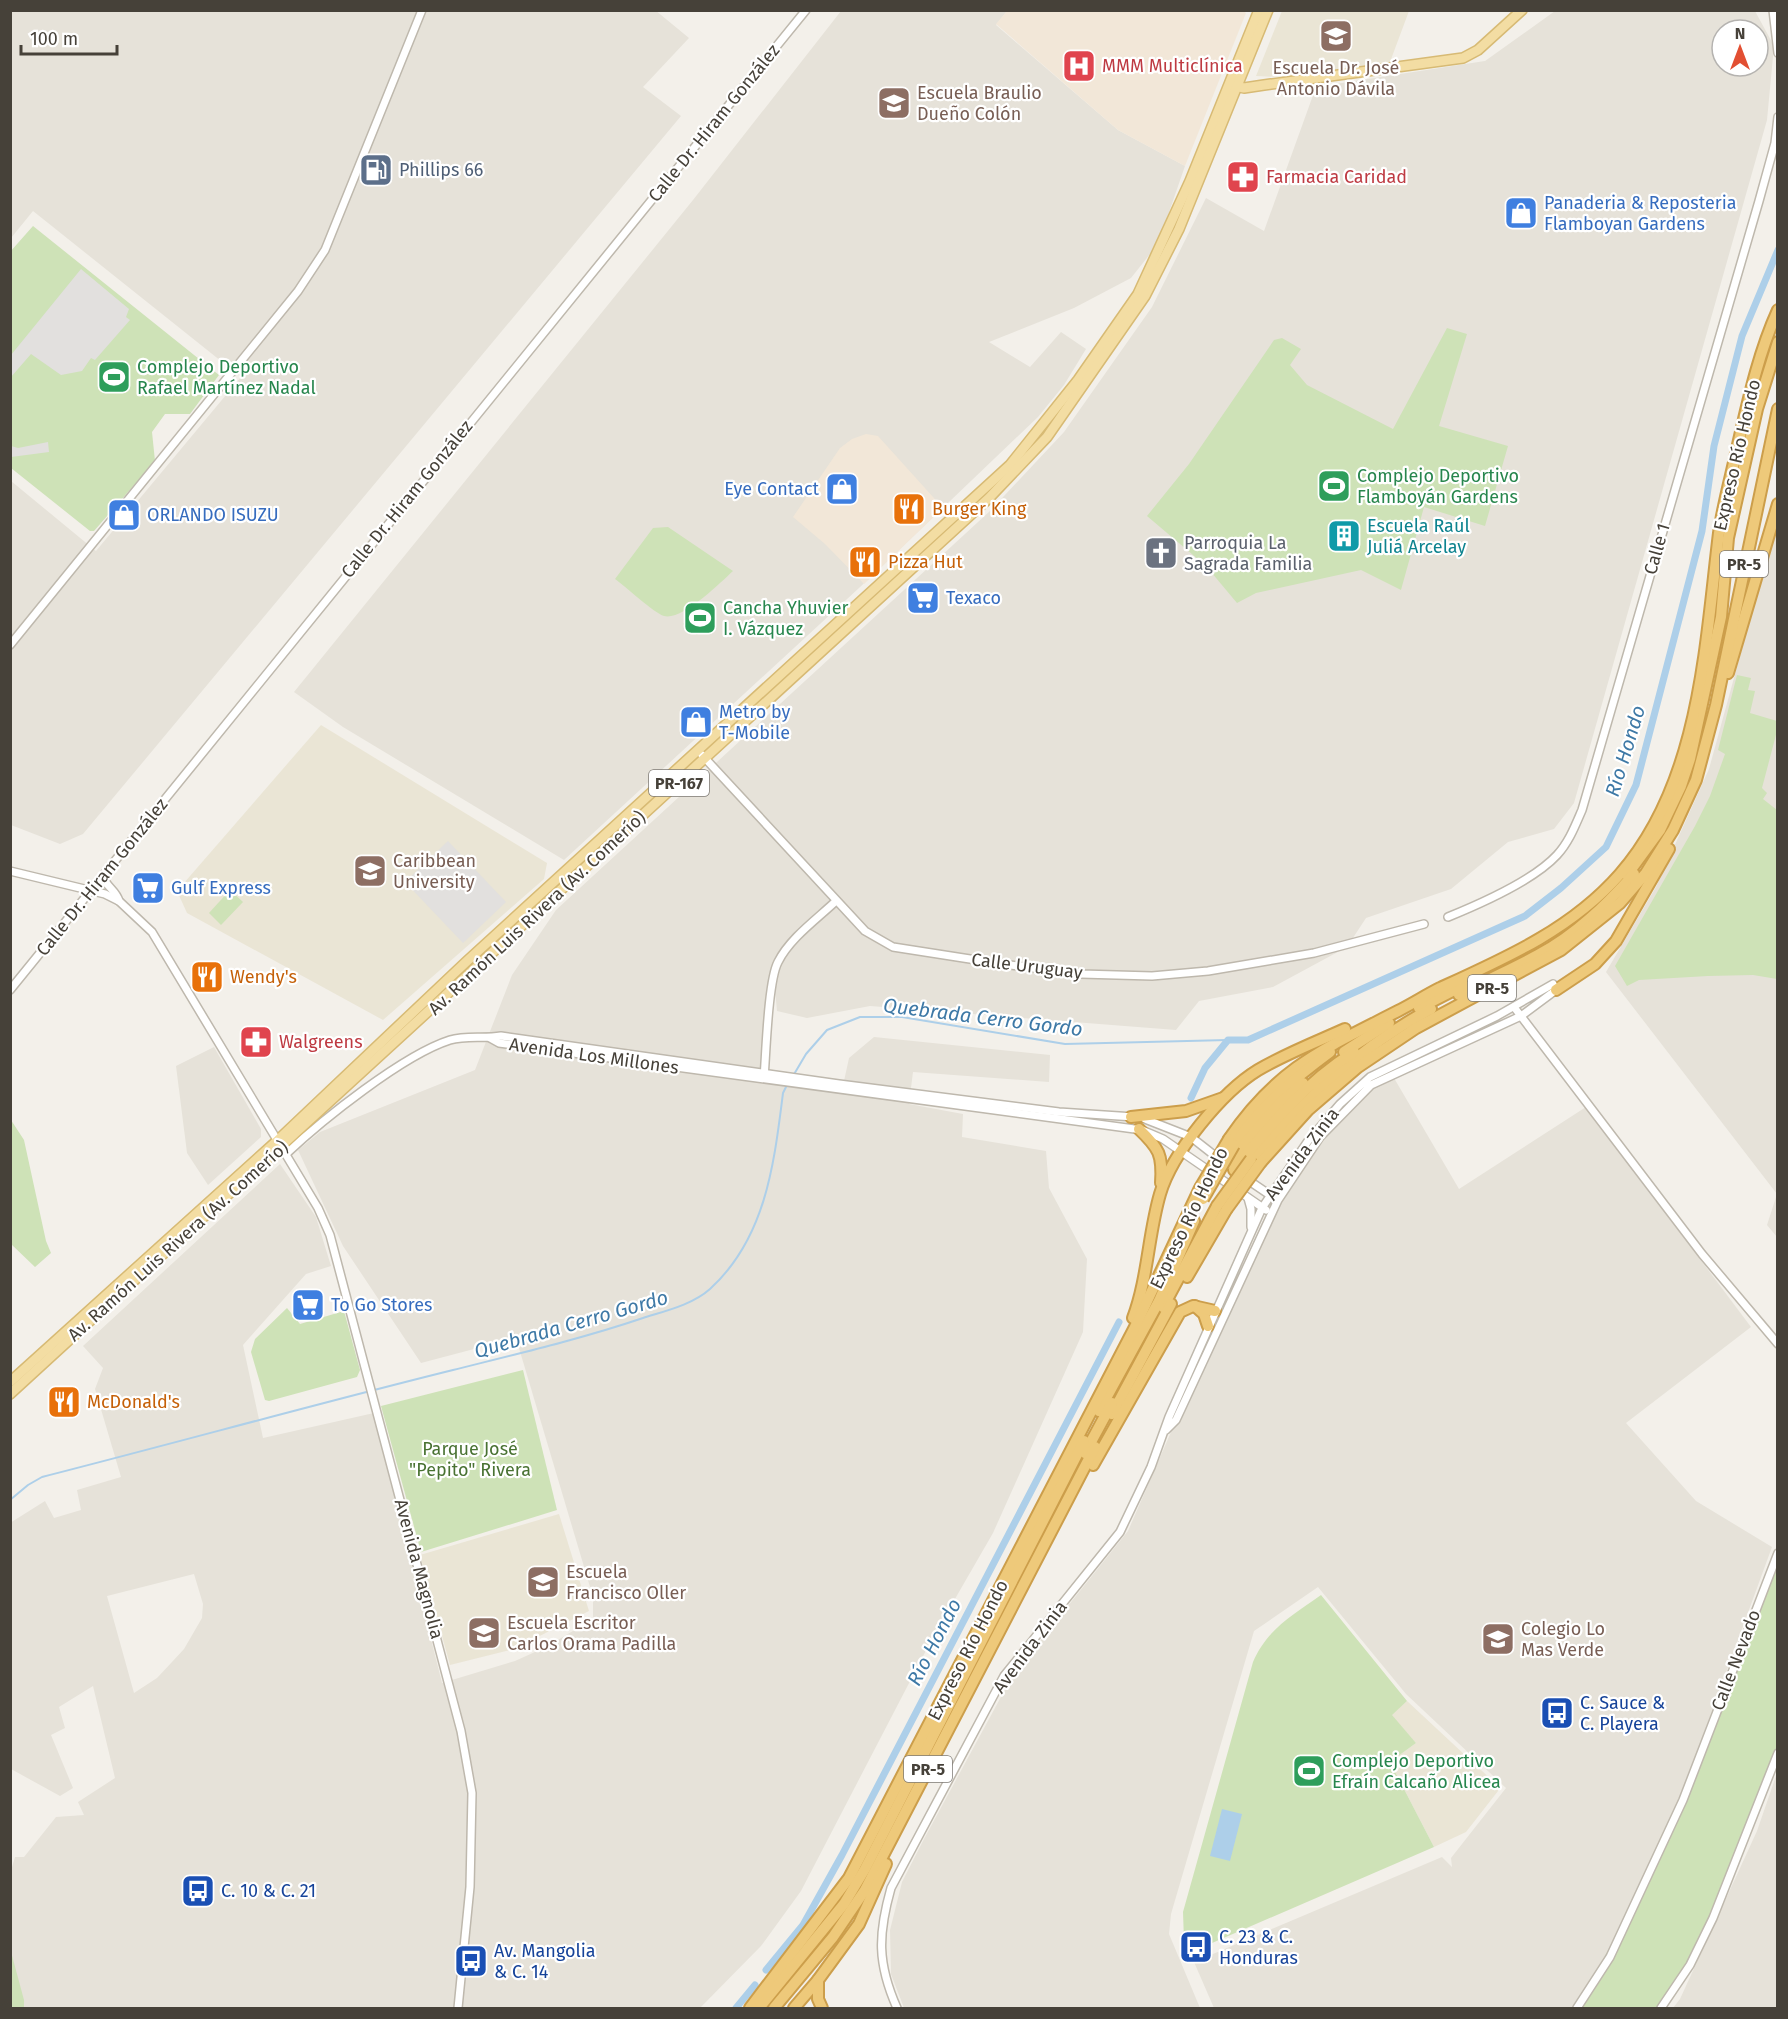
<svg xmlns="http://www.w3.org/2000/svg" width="1788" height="2019" font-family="'Fira Sans',sans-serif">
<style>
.residential{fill:#e6e2d9;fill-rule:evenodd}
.commercial{fill:#f2e7d8}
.education{fill:#eae5d5}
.green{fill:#cee2b7}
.parking{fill:#e2e0de}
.water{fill:#adcfe9}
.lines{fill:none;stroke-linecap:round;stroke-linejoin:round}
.stream{stroke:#adcfe9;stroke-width:2}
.canal{stroke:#adcfe9;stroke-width:7}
.tertiary-casing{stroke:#beb8ad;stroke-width:10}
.primary-casing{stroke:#d7ba74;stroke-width:12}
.motorway-casing{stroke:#cc9e4b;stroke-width:14}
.tertiary{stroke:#fff;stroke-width:7}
.primary{stroke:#f3dda3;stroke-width:9}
.motorway{stroke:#eec97a;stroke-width:10}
.motorway-bridge-casing{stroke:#cc9e4b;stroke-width:14;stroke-linecap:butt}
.motorway-bridge{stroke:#eec97a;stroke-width:10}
.labels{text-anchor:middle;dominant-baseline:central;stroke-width:4.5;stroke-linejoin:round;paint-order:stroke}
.shield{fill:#fff;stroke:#7e7a74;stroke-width:1.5}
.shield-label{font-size:16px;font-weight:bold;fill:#464139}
.health-label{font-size:18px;fill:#be3a42;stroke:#fff;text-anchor:start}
.education-label{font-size:18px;fill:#785e54;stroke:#fff;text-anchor:start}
.street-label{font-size:18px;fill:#464139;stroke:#fff}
.service-label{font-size:18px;fill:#4e5e75;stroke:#fff;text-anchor:start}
.shop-label{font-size:18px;fill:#366cbe;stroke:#fff;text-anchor:start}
.leisure-label{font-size:18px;fill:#27864d;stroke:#fff;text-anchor:start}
.food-label{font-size:18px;fill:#c56008;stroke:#fff;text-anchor:start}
.culture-label{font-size:18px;fill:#0d838f;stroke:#fff;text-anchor:start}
.worship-label{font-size:18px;fill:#5b616d;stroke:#fff;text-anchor:start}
.park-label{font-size:18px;fill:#497232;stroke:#fff}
.transit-label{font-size:18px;fill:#164399;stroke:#fff;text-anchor:start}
.water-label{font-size:20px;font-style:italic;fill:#3e79a6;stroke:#fff}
</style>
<rect width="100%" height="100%" fill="#f3f0ea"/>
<g class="residential">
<polygon points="655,10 689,38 643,87 681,116 83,834 60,844 11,825 11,481 96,551 241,377 33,211 11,238 11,11"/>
<polygon points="841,11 1007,11 996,25 1118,130 1185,166 1158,244 1131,278 1074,308 989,342 1030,367 1061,332 1086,349 1064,385 1038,417 859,588 564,860 343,727 294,692 693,200"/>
<path d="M1555,11H1755L1774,46L1767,120L1574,803L1554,829L1508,842L1451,889L1366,918L1347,947L1273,987L1199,1001L1176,1030L870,1006L807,1018L777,1011L775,989L767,985L760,1068L844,1081L849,1058L874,1037L1050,1055L1049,1082L913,1072L909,1104L963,1114L962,1137L1046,1151L1049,1188L1087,1259L1083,1332L993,1533L933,1637L801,1891L761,1946L700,2008H11L10,1874L15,1857H24L56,1817L84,1815L78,1802L115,1778L93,1686L59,1707L65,1728L51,1735L73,1788L60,1796L11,1769L10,1523L45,1501L54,1518L81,1510L77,1490L121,1477L95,1389L103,1368L83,1346L280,1164L316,1217L331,1266L306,1274L243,1345L263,1438L374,1413L442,1683L515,1661L546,1647L593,1619V1597L516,1338L421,1363L343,1246L298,1150L320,1132L475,1070L512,975L556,910L990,511L1064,432L1152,307L1206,198L1264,231L1316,87L1485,61ZM1722,30H1758V66H1722ZM194,1574L203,1604L202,1618L184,1649L172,1662L157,1678L134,1693L107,1596Z"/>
<polygon points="1777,521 1777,1237 1767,1225 1777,1194 1606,972 1656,887 1709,769"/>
<polygon points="214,1047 261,1129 261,1137 208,1185 187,1153 176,1066"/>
<polygon points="1394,1078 1459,1189 1586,1107 1751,1327 1626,1423 1696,1501 1772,1547 1638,1913 1574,2008 1214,2008 1194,1962 1442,1857 1452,1867 1451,1858 1506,1788 1406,1694 1318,1587 1254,1631 1171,1914 1169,1934 1200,2008 904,2008 891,1974 890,1930 902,1882 924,1839 1002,1695 1031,1652 1128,1531 1268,1209 1288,1180 1335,1123 1366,1092"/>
<polygon points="1777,1773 1777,2008 1673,2008 1680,1999 1757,1831"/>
</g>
<g class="commercial">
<polygon points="1007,11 1242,10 1246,13 1185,166 1118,130 996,24"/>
<polygon points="866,434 878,436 943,508 864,584 825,544 793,517 840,448 852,439"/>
</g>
<g class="education">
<polygon points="1282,11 1282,10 1409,11 1390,62 1279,77 1256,76"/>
<polygon points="321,725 547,863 544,879 383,1020 187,913 177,891"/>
<polygon points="559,1514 589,1611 514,1649 450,1665 420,1555"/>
<polygon points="1407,1701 1496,1784 1498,1791 1466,1832 1434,1847 1390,1762 1416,1743 1391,1715"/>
</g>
<g class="green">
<polygon points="33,226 219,375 190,414 165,414 152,432 155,461 94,531 90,531 11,468 10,252"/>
<polygon points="1447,328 1467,334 1439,426 1508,446 1485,526 1424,507 1401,590 1361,570 1256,593 1237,603 1206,566 1147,516 1189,464 1274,340 1282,338 1301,349 1290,365 1307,385 1393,429"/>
<path d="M668,527L733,571C720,583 682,621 664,616C654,613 625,586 615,579L653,528Z"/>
<polygon points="703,602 716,612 697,635 683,624"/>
<polygon points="1737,675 1751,678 1748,690 1755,691 1750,713 1777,721 1777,731 1762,788 1767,793 1763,799 1777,810 1777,979 1753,975 1708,976 1639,980 1627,986 1615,966 1695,826 1710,796 1725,754 1718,750"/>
<polygon points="230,890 243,902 221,925 209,913"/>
<polygon points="11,1120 24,1140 46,1241 51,1253 35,1267 11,1244"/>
<polygon points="287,1308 300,1324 344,1311 360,1370 357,1377 269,1401 265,1400 251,1352 255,1339"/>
<polygon points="523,1370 557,1510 421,1552 381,1406"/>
<polygon points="1777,1553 1777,1753 1713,1918 1661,2008 1577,2008 1651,1871"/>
<path d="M1321,1595L1407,1701L1392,1715L1416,1743L1390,1762L1434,1847L1189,1953L1184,1941L1183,1912L1253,1662C1267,1629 1293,1615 1321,1595Z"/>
<polygon points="10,1948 24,2000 24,2008 11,2008"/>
</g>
<g class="parking">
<polygon points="81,269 129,309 126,317 130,320 95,360 91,358 82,371 61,375 31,354 11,377 11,355"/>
<polygon points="48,442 49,452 11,457 11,446 18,448"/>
<polygon points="448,841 506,902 463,943 405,882"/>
</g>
<polygon class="water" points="1222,1809 1242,1814 1230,1861 1210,1856"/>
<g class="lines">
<g class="stream">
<polyline points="793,1076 806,1054 827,1030 860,1017 902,1017 1065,1044 1228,1040"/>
<path d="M10,1500L28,1485L42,1477C179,1442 316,1404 453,1370C517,1354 581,1339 643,1318C665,1311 692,1305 710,1289C766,1238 774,1164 783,1093L788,1083"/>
</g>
<g class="canal">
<polyline points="1191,1098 1205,1068 1228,1040 1248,1040 1525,916 1561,888 1606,847 1636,785 1702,531 1714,446 1742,336 1778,250"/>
<polyline points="766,1970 803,1925 842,1855 1119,1322"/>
<polyline points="736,2008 755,1985"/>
</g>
<g class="tertiary-casing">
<g id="tertiary">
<polyline points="1773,10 1778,53"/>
<polyline points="10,645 298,291 325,250 422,10"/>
<polyline points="702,755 865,931 893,947 1002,964 1081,974 1152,976 1208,971 1314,953 1424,924"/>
<polyline points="10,871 105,894 119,901 152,932 318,1208 330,1235 461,1731 472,1793 470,1887 458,2008"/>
<path d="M103,876C105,886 116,890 119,901"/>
<path d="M1448,917C1480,904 1533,881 1557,855C1569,842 1575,826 1582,810L1759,201L1775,143L1778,117"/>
<polyline points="10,990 806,10"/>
<polyline points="1514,1007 1702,1254 1778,1344"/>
<polyline points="490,1038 499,1043 1142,1130 1163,1139 1266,1210"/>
<path d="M764,1078C766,1054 768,981 778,962C790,938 817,919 836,901"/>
<polyline points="1145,1119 1191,1137 1219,1159"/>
<path d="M286,1154C322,1120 403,1055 450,1040C466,1035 484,1039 501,1036L839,1084L1059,1112L1134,1117"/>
<polyline points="1245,1178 1273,1197"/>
<polyline points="1248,1198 1251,1209 1251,1227"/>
<path d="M897,2008C877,1963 878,1934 891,1888L1004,1676L1120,1532L1151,1467L1169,1417L1262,1208L1308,1141L1340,1104L1370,1077L1497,1016L1553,984L1556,990L1521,1016L1371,1085L1320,1137L1278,1200L1176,1420L1166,1430"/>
<polyline points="1577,2008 1610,1957 1683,1800 1778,1553"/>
<polyline points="1661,2008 1690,1965 1713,1918 1778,1753"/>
</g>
</g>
<g class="primary-casing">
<g id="primary">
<polyline points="1230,85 1244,88 1264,85 1463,58 1478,50 1522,10"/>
<polyline points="10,1382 278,1140 466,962 1010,465 1078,380 1138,294 1190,181 1259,10"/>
<polyline points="10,1394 989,498 1047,437 1145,296 1179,229 1268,10"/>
</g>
</g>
<g class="motorway-casing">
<g id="motorway">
<polyline points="1728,673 1778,504"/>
<polyline points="1627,875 1660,830 1681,786 1690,759 1721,617 1728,538 1757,409 1778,342"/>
<polyline points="1556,990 1595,964 1616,941 1669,849"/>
<path d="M1459,995C1485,981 1512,969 1538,955C1576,935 1606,905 1634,874"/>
<polyline points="1419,1008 1464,985"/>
<polyline points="1344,1052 1389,1023"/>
<polyline points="1131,1117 1186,1111 1223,1098"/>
<path d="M1139,1129C1159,1148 1163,1155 1161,1183"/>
<path d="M1229,1139C1278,1067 1324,1049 1398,1011C1412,1004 1426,995 1440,988C1506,958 1572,929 1620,874C1700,783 1705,647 1719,533C1723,505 1731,477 1737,449C1748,402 1758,354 1778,310"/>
<path d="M1234,1145C1260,1107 1292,1080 1330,1052"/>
<path d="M1251,1159C1305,1101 1360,1046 1431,1009"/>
<polyline points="1261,1162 1308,1110 1358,1067 1416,1028 1561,950 1620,903 1646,873 1673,830 1696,780 1716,705 1778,409"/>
<polyline points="1227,1164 1280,1103 1303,1083"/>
<path d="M1234,1170C1269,1126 1306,1082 1354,1052"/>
<polyline points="1187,1277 1226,1210"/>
<polyline points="1195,1306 1204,1314 1208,1326"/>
<polyline points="1163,1307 1217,1206"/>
<path d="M1133,1318C1148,1278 1148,1235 1160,1194C1172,1153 1222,1092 1258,1070C1285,1054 1316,1042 1345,1029"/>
<polyline points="1099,1411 1159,1301 1194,1221"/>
<polyline points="1112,1414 1171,1304"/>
<polyline points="1085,1453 1112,1403"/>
<polyline points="1093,1465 1180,1312 1193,1306 1215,1311"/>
<polyline points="750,2008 849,1878 1135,1327 1200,1188"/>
<polyline points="759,2008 844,1904 865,1869 1084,1441"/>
<polyline points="774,2008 833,1937 865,1890 1095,1447"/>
<polyline points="794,2008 818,1980"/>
<polyline points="822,2008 818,1999 818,1980 859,1924 886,1864"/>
</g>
</g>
<use href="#tertiary" class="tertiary"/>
<use href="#primary" class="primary"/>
<use href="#motorway" class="motorway"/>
<g class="motorway-bridge-casing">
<g id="motorway-bridge">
<polyline points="1200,1188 1229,1139"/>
<polyline points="1203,1199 1234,1145"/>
<polyline points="1217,1206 1251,1159"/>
<polyline points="1226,1210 1261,1162"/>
</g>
</g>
<use href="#motorway-bridge" class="motorway-bridge"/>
</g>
<defs>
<g id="school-square" transform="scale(1.725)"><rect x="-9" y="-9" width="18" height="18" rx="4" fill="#8d6e63" stroke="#fff"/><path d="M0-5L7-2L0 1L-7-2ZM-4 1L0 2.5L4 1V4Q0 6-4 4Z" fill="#fff"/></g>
<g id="hospital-square" transform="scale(1.725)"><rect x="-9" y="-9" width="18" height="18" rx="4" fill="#e0444e" stroke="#fff"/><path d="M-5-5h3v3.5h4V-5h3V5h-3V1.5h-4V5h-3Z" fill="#fff"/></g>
<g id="fuel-square" transform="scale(1.725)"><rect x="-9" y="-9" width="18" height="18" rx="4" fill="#5c6f8a" stroke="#fff"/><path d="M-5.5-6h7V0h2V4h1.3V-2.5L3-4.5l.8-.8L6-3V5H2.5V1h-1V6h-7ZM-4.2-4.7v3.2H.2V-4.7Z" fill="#fff"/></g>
<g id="pharmacy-square" transform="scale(1.725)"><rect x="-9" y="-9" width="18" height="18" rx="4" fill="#e0444e" stroke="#fff"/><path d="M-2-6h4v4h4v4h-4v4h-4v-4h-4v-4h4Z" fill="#fff"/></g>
<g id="shop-square" transform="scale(1.725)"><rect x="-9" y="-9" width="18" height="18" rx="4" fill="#3f7fe0" stroke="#fff"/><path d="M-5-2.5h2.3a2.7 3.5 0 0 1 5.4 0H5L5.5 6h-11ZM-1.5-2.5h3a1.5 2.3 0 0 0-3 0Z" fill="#fff"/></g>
<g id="stadium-square" transform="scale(1.725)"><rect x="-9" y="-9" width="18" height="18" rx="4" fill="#2e9e5b" stroke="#fff"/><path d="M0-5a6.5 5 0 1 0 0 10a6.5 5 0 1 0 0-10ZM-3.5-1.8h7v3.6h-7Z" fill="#fff"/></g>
<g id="restaurant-square" transform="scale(1.725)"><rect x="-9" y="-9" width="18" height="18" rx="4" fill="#e8710a" stroke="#fff"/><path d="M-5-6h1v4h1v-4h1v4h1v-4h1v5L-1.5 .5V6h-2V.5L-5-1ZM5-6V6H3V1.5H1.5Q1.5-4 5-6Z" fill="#fff"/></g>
<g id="building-square" transform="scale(1.725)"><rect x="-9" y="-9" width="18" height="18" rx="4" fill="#0f9aa8" stroke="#fff"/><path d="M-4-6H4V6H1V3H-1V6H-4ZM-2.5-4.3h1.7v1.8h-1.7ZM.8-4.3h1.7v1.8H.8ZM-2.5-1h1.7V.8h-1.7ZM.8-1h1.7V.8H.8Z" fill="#fff"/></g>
<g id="church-square" transform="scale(1.725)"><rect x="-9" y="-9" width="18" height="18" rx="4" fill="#6b7280" stroke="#fff"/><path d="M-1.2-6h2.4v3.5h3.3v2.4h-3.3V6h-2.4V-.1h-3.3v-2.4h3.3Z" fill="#fff"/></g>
<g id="supermarket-square" transform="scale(1.725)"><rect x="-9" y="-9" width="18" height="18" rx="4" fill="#3f7fe0" stroke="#fff"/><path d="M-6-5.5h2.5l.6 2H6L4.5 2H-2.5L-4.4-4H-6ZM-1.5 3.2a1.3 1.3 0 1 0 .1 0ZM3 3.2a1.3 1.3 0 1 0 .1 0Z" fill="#fff"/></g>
<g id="university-square" transform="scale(1.725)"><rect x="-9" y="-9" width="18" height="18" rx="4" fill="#8d6e63" stroke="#fff"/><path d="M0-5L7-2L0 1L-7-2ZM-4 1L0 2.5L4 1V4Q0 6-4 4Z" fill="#fff"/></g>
<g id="bus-square" transform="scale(1.725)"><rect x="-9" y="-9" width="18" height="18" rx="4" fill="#1a4fb4" stroke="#fff"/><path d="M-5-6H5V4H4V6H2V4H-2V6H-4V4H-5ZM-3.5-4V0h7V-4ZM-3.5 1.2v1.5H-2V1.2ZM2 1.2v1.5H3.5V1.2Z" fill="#fff"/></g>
</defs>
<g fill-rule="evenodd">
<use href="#school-square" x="1336" y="36"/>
<use href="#hospital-square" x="1079" y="66"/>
<use href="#school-square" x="894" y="103"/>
<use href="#fuel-square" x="376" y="170"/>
<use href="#pharmacy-square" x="1243" y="177"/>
<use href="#shop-square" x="1521" y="213"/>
<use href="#stadium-square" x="114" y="377"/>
<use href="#stadium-square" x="1334" y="486"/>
<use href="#shop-square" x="842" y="489"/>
<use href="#restaurant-square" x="909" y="509"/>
<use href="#shop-square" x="124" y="515"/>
<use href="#building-square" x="1344" y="536"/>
<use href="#church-square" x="1161" y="553"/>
<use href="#restaurant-square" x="865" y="562"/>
<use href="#supermarket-square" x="923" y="598"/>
<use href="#stadium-square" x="700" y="618"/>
<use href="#shop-square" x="696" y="722"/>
<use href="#university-square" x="370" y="871"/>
<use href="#supermarket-square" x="148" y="888"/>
<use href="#restaurant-square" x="207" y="977"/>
<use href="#pharmacy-square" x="256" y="1042"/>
<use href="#supermarket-square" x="308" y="1305"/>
<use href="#restaurant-square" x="64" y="1402"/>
<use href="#school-square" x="543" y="1582"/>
<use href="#school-square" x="484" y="1633"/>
<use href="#school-square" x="1498" y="1639"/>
<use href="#bus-square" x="1557" y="1713"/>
<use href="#stadium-square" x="1309" y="1771"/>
<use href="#bus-square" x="198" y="1891"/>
<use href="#bus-square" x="1196" y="1947"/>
<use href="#bus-square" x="471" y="1961"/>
</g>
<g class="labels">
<g class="shield">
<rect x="1720" y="551" width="48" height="26" rx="4.5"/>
<rect x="649" y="770" width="60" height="26" rx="4.5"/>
<rect x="1468" y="975" width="48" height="26" rx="4.5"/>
<rect x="904" y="1756" width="48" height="26" rx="4.5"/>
</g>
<g class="shield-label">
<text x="1744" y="564">PR-5</text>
<text x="679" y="783">PR-167</text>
<text x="1492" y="988">PR-5</text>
<text x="928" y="1769">PR-5</text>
</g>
<g class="health-label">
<text x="1102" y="66">MMM Multiclínica</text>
<text x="1266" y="177">Farmacia Caridad</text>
<text x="279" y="1042">Walgreens</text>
</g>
<g class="education-label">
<text x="1336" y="68" text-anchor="middle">Escuela Dr. José<tspan x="1336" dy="21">Antonio Dávila</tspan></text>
<text x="917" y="93">Escuela Braulio<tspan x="917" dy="21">Dueño Colón</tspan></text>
<text x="393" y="861">Caribbean<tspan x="393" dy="21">University</tspan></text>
<text x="566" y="1572">Escuela<tspan x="566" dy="21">Francisco Oller</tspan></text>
<text x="507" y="1623">Escuela Escritor<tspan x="507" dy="21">Carlos Orama Padilla</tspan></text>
<text x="1521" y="1629">Colegio Lo<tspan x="1521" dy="21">Mas Verde</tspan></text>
</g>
<g class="street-label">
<text transform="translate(714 123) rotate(-51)">Calle Dr. Hiram González</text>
<text transform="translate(1737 455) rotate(-77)">Expreso Río Hondo</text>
<text transform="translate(407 499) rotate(-51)">Calle Dr. Hiram González</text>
<text transform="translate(1657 549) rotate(-74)">Calle 1</text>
<text transform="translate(102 877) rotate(-51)">Calle Dr. Hiram González</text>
<text transform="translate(537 913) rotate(-43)">Av. Ramón Luis Rivera (Av. Comerío)</text>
<text transform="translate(1027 966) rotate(7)">Calle Uruguay</text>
<text transform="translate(594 1056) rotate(8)">Avenida Los Millones</text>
<text transform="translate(1302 1154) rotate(-53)">Avenida Zinia</text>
<text transform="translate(1189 1218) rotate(-64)">Expreso Río Hondo</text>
<text transform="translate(178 1241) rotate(-42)">Av. Ramón Luis Rivera (Av. Comerío)</text>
<text transform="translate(419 1569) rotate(75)">Avenida Magnolia</text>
<text transform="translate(1030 1647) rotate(-53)">Avenida Zinia</text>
<text transform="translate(968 1650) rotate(-63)">Expreso Río Hondo</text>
<text transform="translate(1736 1660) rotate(-69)">Calle Nevado</text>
</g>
<g class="service-label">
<text x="399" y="170">Phillips 66</text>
</g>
<g class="shop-label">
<text x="1544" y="203">Panaderia &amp; Reposteria<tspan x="1544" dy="21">Flamboyan Gardens</tspan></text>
<text x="819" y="489" text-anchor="end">Eye Contact</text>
<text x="147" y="515">ORLANDO ISUZU</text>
<text x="946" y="598">Texaco</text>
<text x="719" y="712">Metro by<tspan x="719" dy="21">T-Mobile</tspan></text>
<text x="171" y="888">Gulf Express</text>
<text x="331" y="1305">To Go Stores</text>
</g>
<g class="leisure-label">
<text x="137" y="367">Complejo Deportivo<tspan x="137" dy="21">Rafael Martínez Nadal</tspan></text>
<text x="1357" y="476">Complejo Deportivo<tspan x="1357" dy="21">Flamboyán Gardens</tspan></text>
<text x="723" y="608">Cancha Yhuvier<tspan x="723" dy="21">I. Vázquez</tspan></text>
<text x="1332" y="1761">Complejo Deportivo<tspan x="1332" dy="21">Efraín Calcaño Alicea</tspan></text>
</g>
<g class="food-label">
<text x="932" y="509">Burger King</text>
<text x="888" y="562">Pizza Hut</text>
<text x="230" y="977">Wendy's</text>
<text x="87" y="1402">McDonald's</text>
</g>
<g class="culture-label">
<text x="1367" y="526">Escuela Raúl<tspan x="1367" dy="21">Juliá Arcelay</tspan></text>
</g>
<g class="worship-label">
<text x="1184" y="543">Parroquia La<tspan x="1184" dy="21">Sagrada Familia</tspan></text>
</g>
<g class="park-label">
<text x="470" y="1449">Parque José<tspan x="470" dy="21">"Pepito" Rivera</tspan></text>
</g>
<g class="transit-label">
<text x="1580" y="1703">C. Sauce &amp;<tspan x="1580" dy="21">C. Playera</tspan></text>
<text x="221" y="1891">C. 10 &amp; C. 21</text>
<text x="1219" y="1937">C. 23 &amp; C.<tspan x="1219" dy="21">Honduras</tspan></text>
<text x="494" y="1951">Av. Mangolia<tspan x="494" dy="21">&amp; C. 14</tspan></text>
</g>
<g class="water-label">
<text transform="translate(1625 751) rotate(-73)">Río Hondo</text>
<text transform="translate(983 1017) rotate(7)">Quebrada Cerro Gordo</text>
<text transform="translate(571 1324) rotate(-16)">Quebrada Cerro Gordo</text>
<text transform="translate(934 1642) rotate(-63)">Río Hondo</text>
</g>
</g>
<rect width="1788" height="2019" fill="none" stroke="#464139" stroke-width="24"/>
<g transform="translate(1740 48)"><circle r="28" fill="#ffffff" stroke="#b5b3b0" stroke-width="1.5"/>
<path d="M0-4.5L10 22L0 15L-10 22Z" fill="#e24f32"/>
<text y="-9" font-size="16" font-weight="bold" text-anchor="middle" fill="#464139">N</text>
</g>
<path d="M21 45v9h96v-9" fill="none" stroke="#464139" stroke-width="3"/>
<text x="30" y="45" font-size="18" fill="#464139" stroke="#ffffff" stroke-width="4.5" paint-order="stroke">100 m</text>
</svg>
